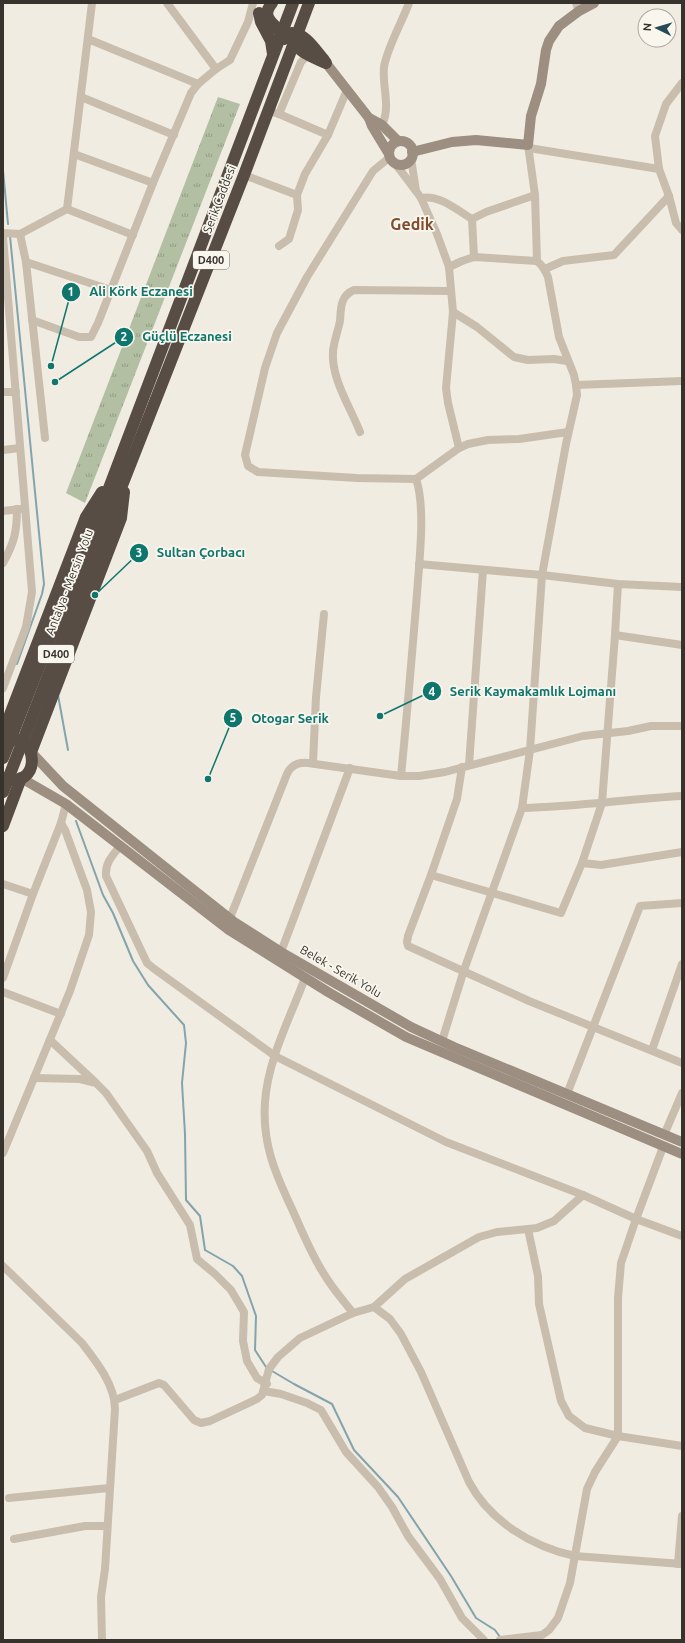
<svg xmlns="http://www.w3.org/2000/svg" width="685" height="1643" font-family="Ubuntu,sans-serif">
<style>
.park{fill:url(#park-tufts)}
.lines{fill:none;stroke-linecap:round;stroke-linejoin:round}
.stream{stroke:#83a4ac;stroke-width:2}
.street{stroke:#c9beae;stroke-width:8}
.secondary{stroke:#9c8e80;stroke-width:10}
.highway{stroke:#584d44;stroke-width:12}
.highway-bridge{stroke:#584d44;stroke-width:12}
.labels{text-anchor:middle;dominant-baseline:central;stroke-width:3.5;stroke-linejoin:round;paint-order:stroke}
.shield{fill:#f9f6ee;stroke:#726d66;stroke-width:1}
.shield-label{font-size:11px;font-weight:bold;fill:#38322c}
.street-label{font-size:12px;fill:#38322c;stroke:#f9f6ee}
.district-label{font-size:16px;font-weight:bold;fill:#7f4d2d;stroke:#f9f6ee}
.leader{fill:none;stroke:#0f766e;stroke-width:1.5}
.callout-dot{fill:#0f766e;stroke:#f9f6ee;stroke-width:1.5}
.mark-label{font-size:12px;text-anchor:middle;font-weight:bold;fill:#fff}
.callout-label{font-size:13px;text-anchor:middle;font-weight:bold;fill:#0f766e;stroke:#f9f6ee;stroke-width:3.5;stroke-linejoin:round;paint-order:stroke}
</style>
<defs>
<pattern id="park-tufts" width="24" height="20" patternUnits="userSpaceOnUse"><rect width="24" height="20" fill="#b2bfa3"/><path d="M3 7l-1-3M5 7V3M7 7l1-3M15 17l-1-3M17 17v-4M19 17l1-3" fill="none" stroke="#929c85"/></pattern>
</defs>
<rect width="100%" height="100%" fill="#f1ece2"/>
<polygon class="park" points="218,97 240,104 85,503 66,493"/>
<g class="lines">
<g class="stream">
<polyline points="3,170 8,224"/>
<polyline points="10,236 44,584 42,594 17,664"/>
<polyline points="58,695 68,750"/>
<polyline points="76,821 103,895 113,913 133,961 148,985 184,1025 186,1043 182,1083 185,1134 186,1200 200,1216 205,1250 233,1266 242,1276 256,1316 255,1350 266,1367 268,1368"/>
<polyline points="272,1371 294,1384 332,1404 354,1450 398,1497 451,1576 476,1618 495,1630 500,1637"/>
</g>
<g class="street">
<polyline points="167,3 216,69"/>
<polyline points="576,3 579,11"/>
<polyline points="88,39 198,84"/>
<polyline points="682,83 666,104 655,136 659,169 669,196 676,223 682,230"/>
<polyline points="81,97 174,135"/>
<polyline points="269,111 279,114 301,62 308,55"/>
<polyline points="279,114 328,135"/>
<path d="M382,125C391,106 382,87 384,67C387,48 402,22 409,3"/>
<polyline points="528,145 535,195 537,261"/>
<polyline points="529,148 659,169"/>
<polyline points="74,154 153,183"/>
<path d="M390,157L373,171L307,277L277,333L265,368L245,455L248,466L258,472L357,478L416,479C426,507 419,563 417,594C412,655 407,715 401,776"/>
<polyline points="411,158 416,191"/>
<polyline points="394,162 416,191 421,198 437,234 449,267 453,312 446,388 448,403 459,448"/>
<polyline points="244,175 297,195"/>
<path d="M421,198C439,194 457,210 472,219L486,212L535,195"/>
<polyline points="67,209 92,3"/>
<polyline points="67,209 133,235"/>
<polyline points="472,219 474,257"/>
<polyline points="3,233 20,234 67,209"/>
<polyline points="20,234 26,262 45,438"/>
<polyline points="3,237 32,592 26,627 3,688"/>
<polyline points="279,246 289,239 298,210 297,195 305,174 328,135 347,90"/>
<polyline points="26,262 111,290"/>
<polyline points="545,269 563,261 614,255 669,196"/>
<polyline points="453,312 477,327 514,357 528,360 554,359 567,361"/>
<polyline points="32,320 79,337 91,337 98,323 153,183 191,93 198,84 216,69 230,60 248,22 253,3"/>
<polyline points="576,385 682,381"/>
<polyline points="3,392 16,392"/>
<path d="M360,432C350,406 331,379 333,351C334,341 338,331 340,321C341,308 340,296 354,290L450,291"/>
<polyline points="3,450 20,448"/>
<polyline points="416,479 459,448 468,444 488,440 519,439 568,432"/>
<polyline points="3,511 20,509"/>
<path d="M3,563C14,543 17,532 17,509"/>
<polyline points="419,564 542,575 618,584 682,587"/>
<polyline points="615,635 682,645"/>
<polyline points="313,763 316,697 324,614"/>
<polyline points="469,765 483,570"/>
<polyline points="462,767 457,799 431,875 408,936 407,942 408,946 529,1001 682,1063"/>
<path d="M522,808C575,807 628,799 682,796"/>
<path d="M120,846C112,856 105,863 106,876L147,963L153,968L275,1056L446,1142L583,1195L636,1219L682,1236"/>
<polyline points="582,863 601,865 682,852"/>
<polyline points="431,875 561,913 582,863 602,803 615,635 618,584"/>
<polyline points="3,884 33,894"/>
<path d="M228,923L287,774C291,765 298,762 308,763L401,776H419L445,772L583,736L628,731L651,726H682"/>
<polyline points="281,952 350,768"/>
<polyline points="3,978 33,894 61,823 66,804"/>
<path d="M305,978C290,1018 268,1059 265,1102C262,1143 275,1173 292,1209C302,1231 311,1254 324,1274C332,1288 343,1300 353,1313"/>
<polyline points="3,992 61,1014"/>
<polyline points="50,1040 95,1082"/>
<path d="M442,1041L464,970L522,808L530,750L542,575L566,444L577,395L576,385L574,375L559,337L548,277C545,270 543,266 537,261L474,257L462,261L449,267"/>
<polyline points="652,1050 682,964"/>
<polyline points="34,1078 80,1079 96,1083 106,1093 147,1151 157,1173 190,1225 197,1259 215,1274 231,1290 244,1312 243,1341 247,1361 257,1378 267,1384"/>
<polyline points="567,1094 640,906 682,903"/>
<polyline points="664,1135 682,1093"/>
<polyline points="3,1153 70,991 89,935 91,912 87,890 65,830 61,823"/>
<polyline points="528,1229 538,1276 539,1304 561,1401 569,1416 585,1428 618,1436 682,1446"/>
<path d="M3,1266L82,1343C96,1361 115,1385 115,1409L105,1569L101,1597L102,1640"/>
<path d="M374,1307L390,1319L401,1334L421,1372L469,1482C490,1521 532,1547 575,1556L682,1564"/>
<polyline points="264,1391 281,1394 307,1403 321,1410 346,1452 378,1487 392,1507 408,1536 440,1579 462,1618 484,1640"/>
<polyline points="115,1400 159,1383 164,1385 194,1420 201,1423 210,1421 257,1399 262,1395 269,1369 278,1357 300,1338 353,1313 374,1307 405,1279 479,1237 497,1232 537,1228 554,1221 583,1195"/>
<polyline points="9,1498 109,1488"/>
<polyline points="14,1539 85,1526 107,1526"/>
<polyline points="678,1564 682,1516"/>
<polyline points="500,1640 542,1635 549,1630 558,1618 570,1583 587,1489 595,1472 618,1436 618,1298 621,1263 636,1219 663,1147"/>
</g>
<g class="secondary">
<polyline points="326,63 369,118 382,125 398,141"/>
<polyline points="369,118 372,126 389,154"/>
<circle cx="401" cy="153" r="12"/>
<polyline points="412,152 452,142 476,140 528,145 531,116 541,84 546,50 549,41 559,26 579,11 594,3"/>
<polyline points="31,752 63,786 186,884 234,922 281,952 411,1027 454,1047 682,1142"/>
<polyline points="21,778 66,804 229,930 328,992 406,1037 682,1154"/>
</g>
<g class="highway">
<path d="M272,3C258,20 279,24 284,39"/>
<polyline points="259,13 261,22 271,41 273,54"/>
<path d="M292,33C306,34 315,50 324,60"/>
<path d="M291,38C297,52 313,57 326,63"/>
<polyline points="100,512 293,3"/>
<polyline points="110,516 244,175 309,3"/>
<polyline points="3,733 86,517 102,492"/>
<path d="M3,742C40,727 43,792 3,778"/>
<polyline points="31,752 121,518 124,492"/>
<polyline points="3,826 21,778"/>
</g>
<g class="highway-bridge">
<polyline points="3,758 100,512"/>
<polyline points="3,792 110,516"/>
</g>
</g>
<g class="labels">
<g class="shield">
<rect x="193" y="251" width="36" height="18" rx="3"/>
<rect x="38" y="645" width="36" height="18" rx="3"/>
</g>
<g class="shield-label">
<text x="211" y="260">D400</text>
<text x="56" y="654">D400</text>
</g>
<g class="street-label">
<text transform="translate(219 199) rotate(-69)">Serik Caddesi</text>
<text transform="translate(69 582) rotate(-69)">Antalya - Mersin Yolu</text>
<text transform="translate(341 971) rotate(30)">Belek - Serik Yolu</text>
</g>
<g class="district-label">
<text x="412" y="224">Gedik</text>
</g>
</g>
<path class="leader" d="M51 366L71 292M55 382L124 337M95 595L139 553M380 716L432 691M208 779L233 718"/>
<g class="callout-dot">
<circle cx="51" cy="366" r="4"/>
<circle cx="55" cy="382" r="4"/>
<circle cx="95" cy="595" r="4"/>
<circle cx="380" cy="716" r="4"/>
<circle cx="208" cy="779" r="4"/>
<circle cx="71" cy="292" r="10"/>
<circle cx="124" cy="337" r="10"/>
<circle cx="139" cy="553" r="10"/>
<circle cx="432" cy="691" r="10"/>
<circle cx="233" cy="718" r="10"/>
</g>
<g class="mark-label">
<text x="71" y="296">1</text>
<text x="124" y="341">2</text>
<text x="139" y="557">3</text>
<text x="432" y="696">4</text>
<text x="233" y="722">5</text>
</g>
<g class="callout-label">
<text x="141" y="296">Ali Körk Eczanesi</text>
<text x="187" y="341">Güçlü Eczanesi</text>
<text x="201" y="557">Sultan Çorbacı</text>
<text x="533" y="696">Serik Kaymakamlık Lojmanı</text>
<text x="290" y="723">Otogar Serik</text>
</g>
<rect width="685" height="1643" fill="none" stroke="#38322c" stroke-width="8"/>
<g transform="translate(657 28) rotate(275)"><circle r="19" fill="#f9f6ee" stroke="#aca8a0"/>
<path d="M0-3L7 15L0 10L-7 15Z" fill="#254b56"/>
<text y="-6" font-size="11" font-weight="bold" text-anchor="middle" fill="#38322c">N</text>
</g>
</svg>
